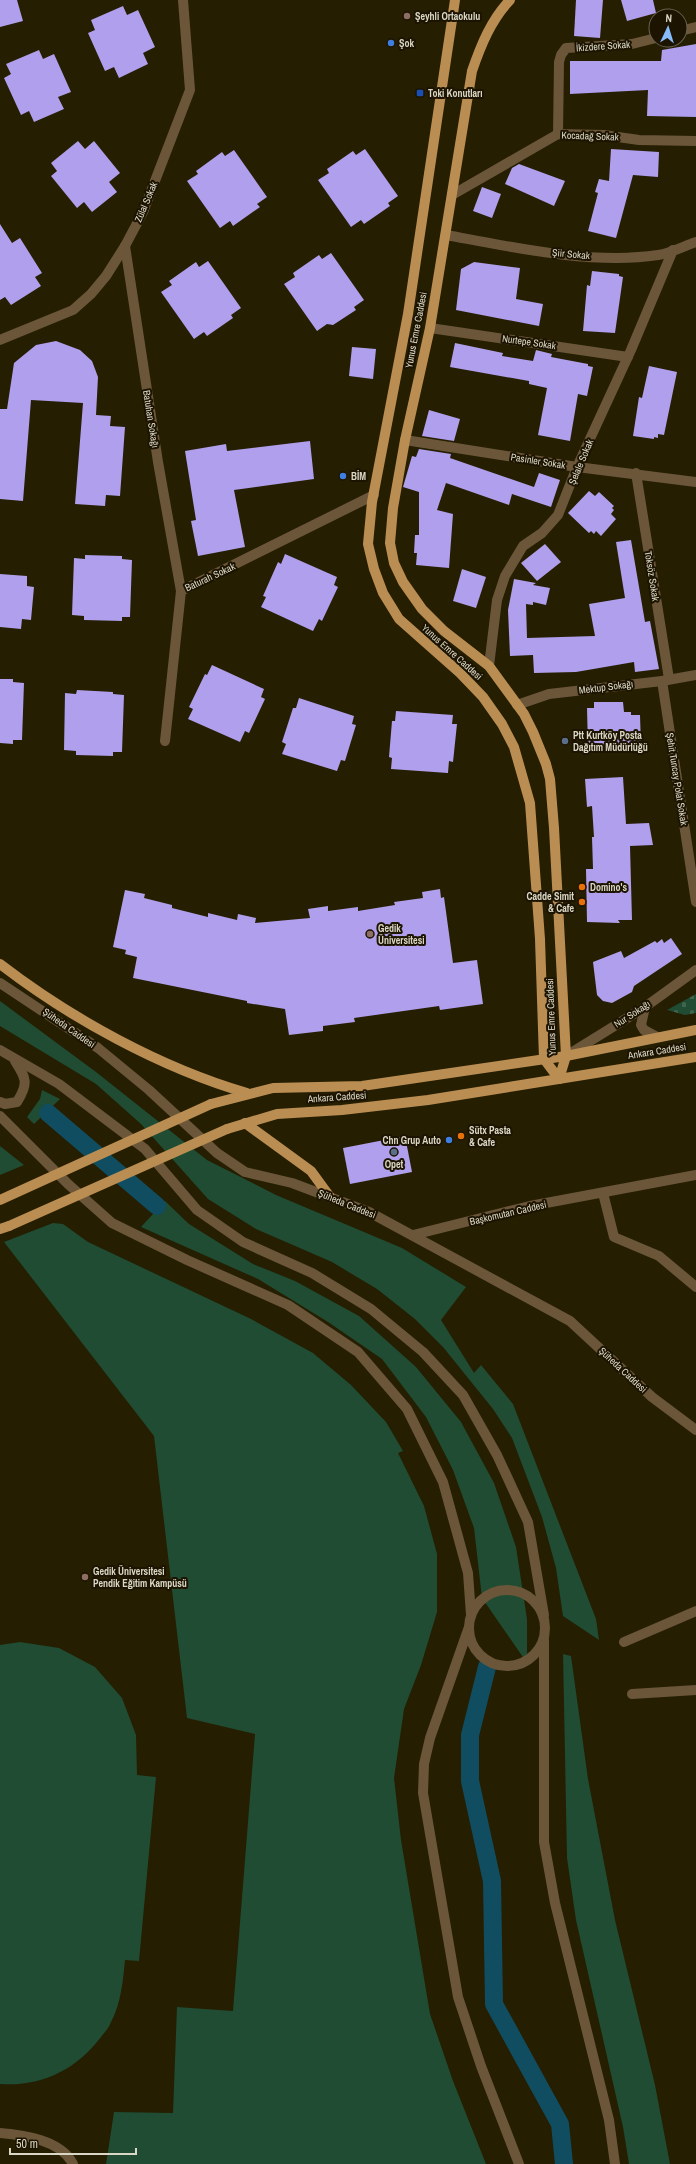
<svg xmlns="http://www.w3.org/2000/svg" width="696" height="2164" font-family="'Archivo Narrow',sans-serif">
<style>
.green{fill:#1f4c32}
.cemetery{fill:url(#cemetery-stones)}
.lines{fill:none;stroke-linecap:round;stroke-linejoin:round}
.canal{stroke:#114d60;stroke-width:18}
.building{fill:#af9fec}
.minor{stroke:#6b563a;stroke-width:10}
.major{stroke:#ba8d52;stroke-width:10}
.major-bridge{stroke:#ba8d52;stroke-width:10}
.education-dot{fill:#8d6e63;stroke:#1c1400;stroke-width:1.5}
.shop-dot{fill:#3f7fe0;stroke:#1c1400;stroke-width:1.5}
.transit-dot{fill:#1a4fb4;stroke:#1c1400;stroke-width:1.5}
.service-dot{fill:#5c6f8a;stroke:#1c1400;stroke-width:1.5}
.food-dot{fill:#e8710a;stroke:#1c1400;stroke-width:1.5}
.labels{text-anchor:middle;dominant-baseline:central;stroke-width:4;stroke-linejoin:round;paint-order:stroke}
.poi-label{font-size:10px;font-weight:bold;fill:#dbd7c6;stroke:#1c1400;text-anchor:start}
.street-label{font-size:10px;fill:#dbd7c6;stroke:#1c1400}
</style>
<defs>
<pattern id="cemetery-stones" width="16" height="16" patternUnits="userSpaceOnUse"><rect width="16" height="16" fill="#1f4c32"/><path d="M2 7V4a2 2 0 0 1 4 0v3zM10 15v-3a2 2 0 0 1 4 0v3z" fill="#3f654e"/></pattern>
</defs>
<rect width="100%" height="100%" fill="#251e01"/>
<g class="green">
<polygon points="0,1001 96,1072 207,1160 276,1195 402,1248 466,1287 441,1320 474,1373 481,1365 513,1404 596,1619 599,1640 563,1616 556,1568 542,1517 512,1438 493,1409 443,1347 415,1319 377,1289 332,1262 256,1229 208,1199 141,1124 96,1084 0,1026"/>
<polygon points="42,1090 60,1099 34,1124 27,1117 40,1099"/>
<polygon points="0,1146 24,1165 0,1175"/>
<polygon points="165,1201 189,1224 253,1264 295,1281 359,1316 416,1367 461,1422 494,1483 516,1547 527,1619 527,1663 482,1598 474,1528 453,1470 426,1417 382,1359 328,1322 258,1279 141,1227"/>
<polygon points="53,1223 63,1224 88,1242 251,1319 313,1353 351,1385 386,1422 403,1451 398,1453 424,1506 437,1554 437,1612 421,1665 404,1709 394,1778 401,1840 430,2014 453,2081 486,2164 106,2164 114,2112 173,2113 177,2007 233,2011 255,1734 187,1718 154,1436 4,1242"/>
<path d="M20,1642L59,1648L95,1667L122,1698L136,1735L137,1775L156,1777L139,1961L125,1960C123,1981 121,2003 111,2022C109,2028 104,2033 101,2037C76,2070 41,2087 0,2084V1645Z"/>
<polygon points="563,1654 571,1656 588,1779 615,1920 655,2085 670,2164 629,2164 623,2127 576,1920 567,1858"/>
</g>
<polygon class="cemetery" points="696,994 696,1013 685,1015 667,1010"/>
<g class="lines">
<g class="canal">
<polyline points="48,1113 157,1206"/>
<polyline points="487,1667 470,1735 470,1781 492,1881 494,2004 560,2124 564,2164"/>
</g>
</g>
<g class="building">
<polygon points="0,0 17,0 23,21 0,27"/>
<polygon points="576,0 603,0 600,38 574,36"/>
<polygon points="621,0 653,0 656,13 627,21"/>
<polygon points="123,6 127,15 138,10 155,47 143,53 148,64 119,78 114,67 105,71 88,33 95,30 91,20"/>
<polygon points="696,44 696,117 647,116 648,90 570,94 570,61 661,61 662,50"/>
<polygon points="39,50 43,59 54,54 71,92 58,97 64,109 34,122 29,111 21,115 4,78 11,74 6,64"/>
<polygon points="78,141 85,149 94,141 120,173 109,182 117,192 92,212 84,202 77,208 51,176 57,171 51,163"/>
<polygon points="365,149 398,196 388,203 390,206 364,224 361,220 351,227 318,180 329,173 327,169 353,151 356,155"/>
<polygon points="611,149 659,152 658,177 633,175 616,238 588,231 598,193 595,192 599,179 609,181"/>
<polygon points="234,150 267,197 257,204 260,207 233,226 230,221 220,228 187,181 198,174 196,171 222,152 225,156"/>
<polygon points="519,164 565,181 554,206 505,184 512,168"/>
<polygon points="482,187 501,194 492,218 473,211"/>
<polygon points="0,224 12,243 20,238 42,273 35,277 41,286 11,305 5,297 0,300"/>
<polygon points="331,253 364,300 354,307 356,310 333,325 327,324 317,331 284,284 295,277 293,273 319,255 322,259"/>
<polygon points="208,261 241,308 231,315 233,318 207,336 204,332 194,339 161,292 172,285 169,281 196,262 199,267"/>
<polygon points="474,262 520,268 516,299 543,304 539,326 456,310 461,269"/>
<polygon points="592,271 619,274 619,276 623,277 615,333 583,331 587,285 590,286"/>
<polygon points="56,341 80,350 92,361 98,377 96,415 111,416 110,426 125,427 120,496 106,495 105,506 75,504 83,403 31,400 23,501 0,499 0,409 7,409 14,363 36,345"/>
<polygon points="455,343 503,353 502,356 533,361 536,350 552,354 551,357 588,364 588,366 593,367 587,396 578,394 570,441 538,435 547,388 529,384 529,381 450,367"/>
<polygon points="352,347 376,349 373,379 349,376"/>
<polygon points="649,366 677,372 664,435 658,434 658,438 654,437 654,439 633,436 639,397 642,398"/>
<polygon points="429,410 460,419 454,441 422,436"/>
<polygon points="310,441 314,479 234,490 245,547 198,556 191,521 196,520 185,451 226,444 227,451"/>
<polygon points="419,449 451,454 450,458 534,487 539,473 560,480 551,507 512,494 509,505 446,483 437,510 453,514 449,568 416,565 417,553 414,553 415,535 419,535 419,492 403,487 412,456 416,457"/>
<polygon points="589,491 595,496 599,492 614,506 612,508 614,510 611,514 616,519 601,536 596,531 594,534 591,531 589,533 568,513"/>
<polygon points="631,540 645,622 650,621 659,669 635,672 634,662 576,672 534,673 533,655 510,656 508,610 514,579 536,583 533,585 550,588 546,605 533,602 533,605 526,604 527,638 595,636 589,604 625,598 616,542"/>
<polygon points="545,544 561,562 537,581 521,563"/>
<polygon points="285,554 337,577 334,585 338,587 322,621 319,619 313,631 261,607 266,597 263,596 278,562 281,564"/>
<polygon points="85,555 122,556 122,559 132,560 130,617 122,617 122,621 84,620 84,616 72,615 74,558 85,559"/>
<polygon points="462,569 486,577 476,608 453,601"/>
<polygon points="0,574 27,576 27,586 34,587 31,620 22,619 21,629 0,627"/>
<polygon points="212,665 264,689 261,697 265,699 249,733 245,731 240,742 188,719 193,709 189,707 205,674 207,675"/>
<polygon points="0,679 13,679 13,682 24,683 22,740 13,740 13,744 0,743"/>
<polygon points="77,690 113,692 113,694 124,695 122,752 113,752 113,756 76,755 76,751 64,750 65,693 76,694"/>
<polygon points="299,698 354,716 352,724 356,725 345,761 341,760 337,771 282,754 286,744 282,742 293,708 296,708"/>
<polygon points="594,702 623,702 624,712 631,712 631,715 640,715 641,747 588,748 587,708 594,708"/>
<polygon points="396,711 453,715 452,724 457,724 453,762 449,761 448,773 391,769 392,758 389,757 392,721 395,721"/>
<polygon points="623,777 626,824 649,823 653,845 630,846 632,920 618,920 620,923 587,922 586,869 593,869 592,837 594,837 592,806 587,807 585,779"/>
<polygon points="440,889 441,898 444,897 453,963 477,960 483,1004 440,1010 439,1006 354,1018 355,1022 323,1026 323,1031 289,1035 285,1009 247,1003 247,1001 133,978 137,957 125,954 126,950 113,947 125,890 145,894 144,898 172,905 172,908 208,917 208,913 237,920 238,914 256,918 255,923 310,918 308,909 328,906 328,911 358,907 358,911 395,905 394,902 423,898 422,892"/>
<polygon points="671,938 682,954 634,986 632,992 612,1003 603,1001 597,995 593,962 621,951 624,958 655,941 657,943 662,939 664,943"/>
<polygon points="405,1136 412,1172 350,1184 343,1148"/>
</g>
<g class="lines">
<g class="minor">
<polyline points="680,31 696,27"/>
<polyline points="558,134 559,62 561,55 566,48 632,44 656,38"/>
<polyline points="452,195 558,134 604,135 639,140 696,141"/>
<path d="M446,235C511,247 592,265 658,255C671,253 684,246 696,242"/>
<polyline points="125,246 158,462 181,591"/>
<polyline points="430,328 628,357"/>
<polyline points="0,340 73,310 91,294 106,276 125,246 143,212 190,90 183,0"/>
<polyline points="405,440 577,467 696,482"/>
<polyline points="636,473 669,679"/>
<polyline points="489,666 497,600 505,576 523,546 542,533 558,515 577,467 631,350 673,250"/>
<polyline points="662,681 696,902"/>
<polyline points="517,705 549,694 662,681 696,675"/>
<polyline points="165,741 181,591 374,495"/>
<polyline points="0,983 98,1048 149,1090 217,1153 245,1172 292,1183 369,1212 570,1321 652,1397 696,1430"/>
<polyline points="645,1007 641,1025 644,1030 657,1037"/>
<polyline points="0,1050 59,1084 145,1149 197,1210 243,1242 312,1273 371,1309 423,1352 463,1395 497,1455 528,1522 544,1615"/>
<polyline points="566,1056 645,1007 696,970"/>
<path d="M0,1102L5,1104L17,1102C29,1083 26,1078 15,1061"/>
<polyline points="0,1116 68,1184 112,1223 187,1260 288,1305 358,1352 407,1409 443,1482 468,1573 471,1615"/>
<polyline points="603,1193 614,1237 659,1256 696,1287"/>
<polyline points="413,1235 530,1206 696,1175"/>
<circle cx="507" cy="1628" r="38"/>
<polyline points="469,1627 430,1738 424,1764 423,1793 458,1997 481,2066 519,2164"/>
<polyline points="544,1640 544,1842 555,1903 609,2120 615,2164"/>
<polyline points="624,1642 696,1611"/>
<polyline points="632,1694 696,1690"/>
<path d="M0,2133C24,2135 61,2140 73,2164"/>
</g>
<g class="major">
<polyline points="455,0 408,314 372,502 368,544 374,569 383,593 399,619 460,673 483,697 502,724 514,747 530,803 540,939 544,1059 559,1079"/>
<path d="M510,0C491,20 481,45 472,71L430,328L405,440L393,508L390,543L394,563L403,582L422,609L444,631L489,666L524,714L533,732L546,764L550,779L554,828L566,1056L559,1079"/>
<path d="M0,964C70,1018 161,1068 247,1093"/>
<polyline points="211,1104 273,1088 362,1086 566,1056 696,1030"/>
<polyline points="245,1123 311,1171 330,1197"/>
<polyline points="227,1129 277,1114 342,1110 428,1100 696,1057"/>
<polyline points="0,1229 9,1226"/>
</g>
<g class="major-bridge">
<polyline points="0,1200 211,1104"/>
<polyline points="9,1226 227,1129"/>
</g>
</g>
<g class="education-dot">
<circle cx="407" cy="16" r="4"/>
<circle cx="370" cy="934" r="4"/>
<circle cx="85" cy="1577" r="4"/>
</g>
<g class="shop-dot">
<circle cx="391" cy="43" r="4"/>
<circle cx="343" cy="476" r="4"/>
<circle cx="449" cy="1140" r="4"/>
</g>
<rect class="transit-dot" x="416" y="89" width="8" height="8" rx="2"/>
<g class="service-dot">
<circle cx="565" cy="741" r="4"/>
<circle cx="394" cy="1152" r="4"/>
</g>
<g class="food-dot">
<circle cx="582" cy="887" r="4"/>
<circle cx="582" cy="902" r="4"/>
<circle cx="461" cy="1136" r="4"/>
</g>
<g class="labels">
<g class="poi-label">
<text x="415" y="16">Şeyhli Ortaokulu</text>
<text x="399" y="43">Şok</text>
<text x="428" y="93">Toki Konutları</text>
<text x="351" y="476">BİM</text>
<text x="573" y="735">Ptt Kurtköy Posta<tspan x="573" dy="12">Dağıtım Müdürlüğü</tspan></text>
<text x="590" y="887">Domino's</text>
<text x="574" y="896" text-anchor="end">Cadde Simit<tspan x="574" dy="12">&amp; Cafe</tspan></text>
<text x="378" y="928">Gedik<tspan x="378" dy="12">Üniversitesi</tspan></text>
<text x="469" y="1130">Sütx Pasta<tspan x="469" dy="12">&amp; Cafe</tspan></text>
<text x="441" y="1140" text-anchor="end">Chn Grup Auto</text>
<text x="394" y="1164" text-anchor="middle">Opet</text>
<text x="93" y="1571">Gedik Üniversitesi<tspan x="93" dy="12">Pendik Eğitim Kampüsü</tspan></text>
</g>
<g class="street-label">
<text transform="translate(603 46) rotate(-4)">İkizdere Sokak</text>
<text transform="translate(590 136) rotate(2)">Kocadağ Sokak</text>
<text transform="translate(146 202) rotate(-67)">Zülal Sokak</text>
<text transform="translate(571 254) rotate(5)">Şiir Sokak</text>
<text transform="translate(416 330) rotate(-79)">Yunus Emre Caddesi</text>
<text transform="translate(529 342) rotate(8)">Nurtepe Sokak</text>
<text transform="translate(151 419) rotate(81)">Batuhan Sokağı</text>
<text transform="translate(538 461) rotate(9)">Pasinler Sokak</text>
<text transform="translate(581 462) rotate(-67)">Şelale Sokak</text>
<text transform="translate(652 576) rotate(81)">Toksöz Sokak</text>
<text transform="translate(210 577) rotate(-25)">Baturah Sokak</text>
<text transform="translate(452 652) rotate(42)">Yunus Emre Caddesi</text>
<text transform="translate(606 687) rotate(-7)">Mektup Sokağı</text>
<text transform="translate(677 779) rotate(81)">Şehit Tuncay Polat Sokak</text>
<text transform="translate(632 1014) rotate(-33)">Nur Sokağı</text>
<text transform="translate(551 1017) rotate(-92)">Yunus Emre Caddesi</text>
<text transform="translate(69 1028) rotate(35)">Şüheda Caddesi</text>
<text transform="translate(657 1051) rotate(-9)">Ankara Caddesi</text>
<text transform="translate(337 1097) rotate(-4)">Ankara Caddesi</text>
<text transform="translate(347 1204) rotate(22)">Şüheda Caddesi</text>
<text transform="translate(508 1213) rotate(-13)">Başkomutan Caddesi</text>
<text transform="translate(623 1370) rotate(43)">Şüheda Caddesi</text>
</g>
</g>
<g transform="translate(668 28) rotate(4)"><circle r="19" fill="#1c1400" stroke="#68624f"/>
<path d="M0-3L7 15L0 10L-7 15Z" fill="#87bbfb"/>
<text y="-6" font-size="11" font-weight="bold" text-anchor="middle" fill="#dbd7c6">N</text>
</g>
<path d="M10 2148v6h126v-6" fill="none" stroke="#dbd7c6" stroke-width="2"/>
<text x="16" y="2148" font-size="12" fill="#dbd7c6" stroke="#1c1400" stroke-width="3" paint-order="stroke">50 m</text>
</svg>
